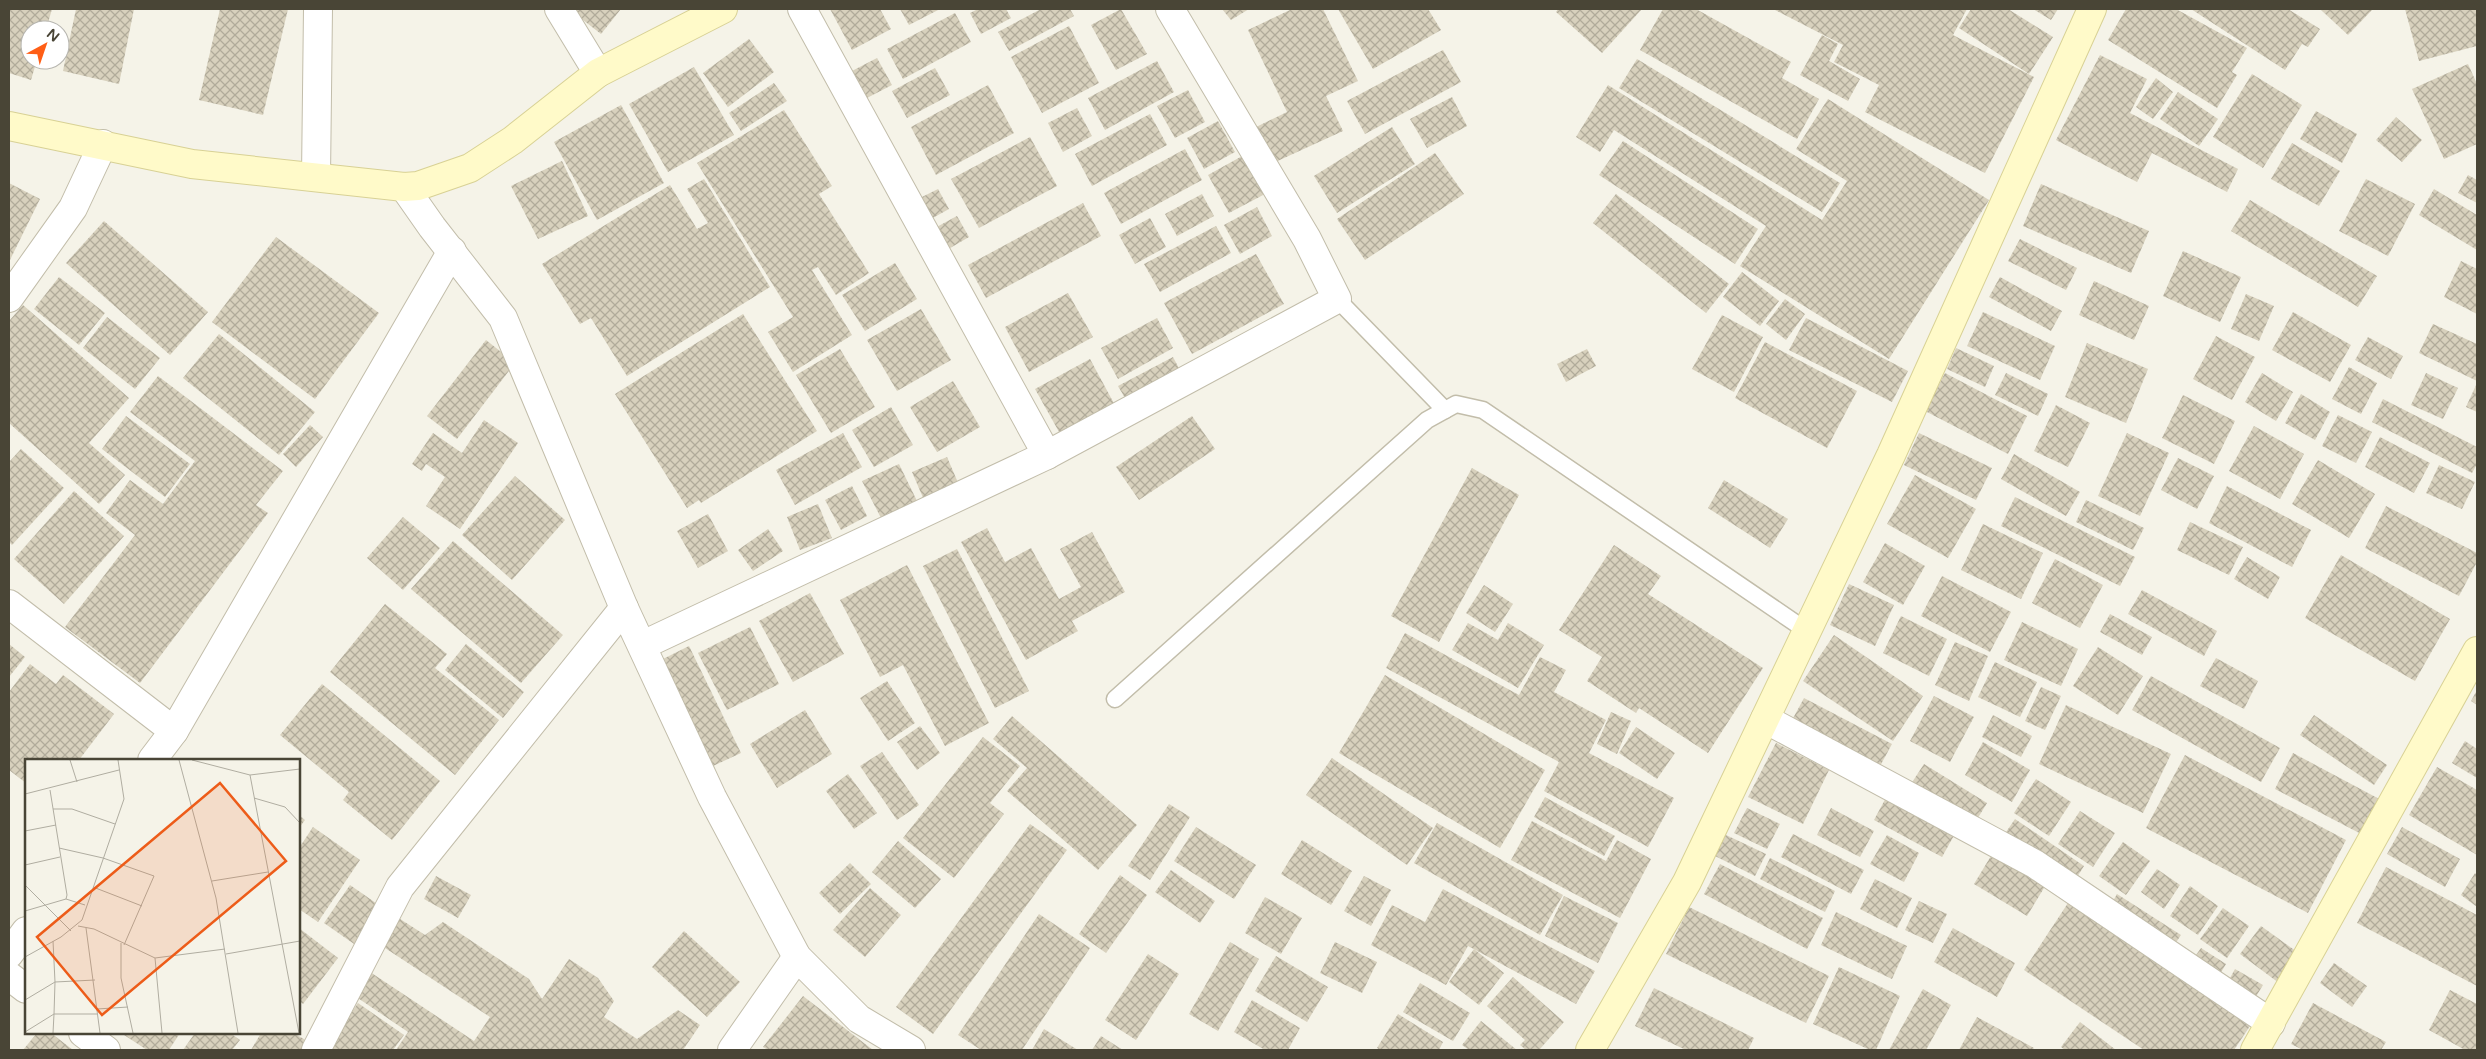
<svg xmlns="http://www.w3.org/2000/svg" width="2486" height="1059" font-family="'Varela Round',sans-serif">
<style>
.building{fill:url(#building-cross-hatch)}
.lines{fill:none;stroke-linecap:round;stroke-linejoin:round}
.lane-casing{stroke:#c2bdaa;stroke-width:19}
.street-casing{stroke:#c2bdaa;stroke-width:30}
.secondary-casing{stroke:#d8d195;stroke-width:30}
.lane{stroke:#fff;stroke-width:16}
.street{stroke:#fff;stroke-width:28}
.secondary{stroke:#fffac9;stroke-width:28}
.inset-road{fill:none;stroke:#b0ada1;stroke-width:1}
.view{fill:#ed5c19;fill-opacity:0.15;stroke:#ed5c19;stroke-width:2.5}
.inset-edge{fill:none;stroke:#494536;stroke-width:2.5}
</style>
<defs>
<pattern id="building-cross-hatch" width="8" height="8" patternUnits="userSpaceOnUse" patternTransform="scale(1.25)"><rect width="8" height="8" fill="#d8d1bd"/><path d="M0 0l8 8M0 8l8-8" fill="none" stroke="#b1ab9a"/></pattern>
</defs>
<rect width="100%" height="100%" fill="#f5f3e8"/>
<g class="building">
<polygon points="9,9 52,9 46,30 30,30 30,60 37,60 31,80 9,73"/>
<polygon points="76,9 134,9 119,84 63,71"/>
<polygon points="220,9 288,9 263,115 199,100"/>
<polygon points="569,9 621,9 601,34"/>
<polygon points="830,9 880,9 891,29 852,50"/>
<polygon points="900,9 940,9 909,25"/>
<polygon points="978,9 1006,9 1011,18 981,34 970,13"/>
<polygon points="1041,9 1070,9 1074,16 1009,51 998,32"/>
<polygon points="1121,9 1147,54 1116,70 1091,25"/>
<polygon points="1222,9 1249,9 1231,20"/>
<polygon points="1292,9 1323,9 1358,81 1326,96 1343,131 1271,164 1254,128 1287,112 1248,30"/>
<polygon points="1338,9 1428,9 1441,30 1373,69"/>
<polygon points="1558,9 1642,9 1602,53 1556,12"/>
<polygon points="1663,9 1696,9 1791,62 1782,78 1819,99 1797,139 1640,50"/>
<polygon points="1773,9 1967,9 1953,35 2034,77 1985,173 1865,112 1879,85 1834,62 1843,45"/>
<polygon points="1971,9 2008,9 2053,37 2029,74 1959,28"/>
<polygon points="2033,9 2058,9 2051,20"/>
<polygon points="2126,9 2176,9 2247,48 2232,72 2237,75 2217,108 2108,40"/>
<polygon points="2191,9 2288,9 2320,29 2308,47 2302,44 2285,70"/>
<polygon points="2320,9 2373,9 2348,35"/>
<polygon points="2405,9 2477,9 2477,46 2419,61"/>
<polygon points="955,13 971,42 903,79 887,49"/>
<polygon points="1069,26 1099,83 1042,113 1011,57"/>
<polygon points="1822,35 1838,44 1829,61 1860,79 1848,101 1800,75"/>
<polygon points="749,39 774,72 728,107 703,73"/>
<polygon points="1443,50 1461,82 1365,134 1347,101"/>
<polygon points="2100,55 2147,79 2130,113 2238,169 2227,192 2152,153 2137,182 2056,140"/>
<polygon points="877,58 892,85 865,99 850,72"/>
<polygon points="1637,59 1840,183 1822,212 1619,88"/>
<polygon points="1157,61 1174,92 1105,130 1088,98"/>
<polygon points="2468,64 2477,84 2477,144 2444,159 2412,89"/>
<polygon points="694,67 734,135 668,172 629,104"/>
<polygon points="935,68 950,95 907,118 892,91"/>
<polygon points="2252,74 2302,105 2263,168 2213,137"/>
<polygon points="2156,78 2173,92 2153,119 2136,107"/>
<polygon points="774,83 787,101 741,131 729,113"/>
<polygon points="988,85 1014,133 936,175 911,127"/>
<polygon points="1608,85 1822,220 1847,181 1796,149 1828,99 1989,200 1889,359 1740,266 1766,226 1614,130 1600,152 1576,137"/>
<polygon points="1188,90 1205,122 1175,138 1157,106"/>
<polygon points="2178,92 2218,119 2199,146 2160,119"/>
<polygon points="1452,97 1467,126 1427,148 1410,119"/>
<polygon points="621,105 664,183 597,220 554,142"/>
<polygon points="1077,108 1092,136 1063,152 1048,123"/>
<polygon points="784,110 832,186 819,194 869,273 836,295 818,267 812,270 852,335 793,372 768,332 793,317 697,163"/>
<polygon points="2316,111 2357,134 2342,163 2300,139"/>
<polygon points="1150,114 1167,145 1092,186 1075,154"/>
<polygon points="2396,117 2422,140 2402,162 2376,140"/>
<polygon points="1218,121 1235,152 1204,169 1187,138"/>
<polygon points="1392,127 1415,164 1337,213 1314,176"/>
<polygon points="1030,137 1057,186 979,228 951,179"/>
<polygon points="1623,141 1758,229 1735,264 1599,175"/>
<polygon points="2292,143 2340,171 2319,206 2271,179"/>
<polygon points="1185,149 1202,180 1121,224 1104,193"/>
<polygon points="1435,153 1464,194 1365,260 1337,219"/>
<polygon points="1244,155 1265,194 1229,213 1208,175"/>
<polygon points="562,161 588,216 538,239 511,186"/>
<polygon points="2468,175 2477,180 2477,203 2458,193"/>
<polygon points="704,179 770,287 627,376 591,318 580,324 542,264 670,185 697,229 708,223 687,189"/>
<polygon points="2366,179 2415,204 2388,256 2339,231"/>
<polygon points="9,183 40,199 9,262"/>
<polygon points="2041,184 2149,231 2131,273 2023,226"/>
<polygon points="938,189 949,209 931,219 920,198"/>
<polygon points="2434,189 2477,215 2477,250 2419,215"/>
<polygon points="1202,194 1214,216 1177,236 1165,214"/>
<polygon points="1616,194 1729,284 1706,313 1593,223"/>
<polygon points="2250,200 2377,276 2358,307 2231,231"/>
<polygon points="1083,203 1101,236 986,298 968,265"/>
<polygon points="1257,207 1272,236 1240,254 1224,225"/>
<polygon points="957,216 969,237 945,251 933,229"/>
<polygon points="1150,218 1166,247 1135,264 1119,235"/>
<polygon points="104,221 208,312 170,355 66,263"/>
<polygon points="1216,226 1231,253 1160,292 1144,264"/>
<polygon points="276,237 379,313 315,399 212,322"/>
<polygon points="2020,239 2077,268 2066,290 2008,261"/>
<polygon points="2183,251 2241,277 2220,322 2163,296"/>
<polygon points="1256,254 1284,304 1192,354 1164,303"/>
<polygon points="2461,261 2477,269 2477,314 2444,297"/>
<polygon points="895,263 917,299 865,331 842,295"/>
<polygon points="1742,272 1779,301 1760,326 1723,297"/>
<polygon points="59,277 105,313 79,345 34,309"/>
<polygon points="2000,277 2062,311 2051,331 1989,297"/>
<polygon points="2094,281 2149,306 2134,340 2079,315"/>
<polygon points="1068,293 1093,337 1029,372 1005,327"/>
<polygon points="2246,294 2274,306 2259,341 2231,329"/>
<polygon points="1785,299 1805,314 1786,340 1766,324"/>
<polygon points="23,305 129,398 89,443 125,475 99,504 9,423 9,321"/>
<polygon points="921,309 951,360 897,391 867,340"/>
<polygon points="1983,312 2055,346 2040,380 1967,346"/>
<polygon points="2293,312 2351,345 2330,382 2272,350"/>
<polygon points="743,314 817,431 701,503 699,500 687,508 615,394"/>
<polygon points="1722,315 1763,337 1734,392 1692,369"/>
<polygon points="107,317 160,358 135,389 83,348"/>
<polygon points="1157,318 1173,348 1118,379 1101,348"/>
<polygon points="1806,318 1908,371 1892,402 1789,350"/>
<polygon points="2433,324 2477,344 2477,381 2419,353"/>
<polygon points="219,334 315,412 279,455 183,378"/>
<polygon points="2216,336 2255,357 2232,400 2193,379"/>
<polygon points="2368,337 2403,356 2391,379 2355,360"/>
<polygon points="486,340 515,363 457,439 427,416"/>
<polygon points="1765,342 1857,391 1827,448 1735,398"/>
<polygon points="2087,343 2148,369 2126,423 2065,397"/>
<polygon points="1956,348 1994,366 1985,387 1947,369"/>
<polygon points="840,349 875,407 831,433 796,375"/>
<polygon points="1587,349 1596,366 1566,382 1557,364"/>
<polygon points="1173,357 1183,376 1129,405 1118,386"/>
<polygon points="1090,359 1117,409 1063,439 1035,389"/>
<polygon points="2349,367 2377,383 2361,414 2332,399"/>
<polygon points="1945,373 2027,416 2008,454 1925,411"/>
<polygon points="2006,373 2048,394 2038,416 1995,395"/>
<polygon points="2262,373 2293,392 2276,421 2245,402"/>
<polygon points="2426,373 2458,388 2443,419 2411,405"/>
<polygon points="158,376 283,471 256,505 268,513 140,683 65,627 135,535 106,513 130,480 163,504 195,461 130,412"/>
<polygon points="953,381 980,427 937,452 910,407"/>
<polygon points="2477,383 2477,412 2466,407"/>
<polygon points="2301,394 2330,412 2315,440 2285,423"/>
<polygon points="2183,395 2235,421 2214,464 2162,438"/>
<polygon points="2383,399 2477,447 2477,464 2472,473 2372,422"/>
<polygon points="2056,405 2090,423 2068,467 2034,451"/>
<polygon points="891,407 913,445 874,467 852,430"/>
<polygon points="2338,415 2372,432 2356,463 2322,446"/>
<polygon points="126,416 190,464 165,497 102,449"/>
<polygon points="1192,416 1215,449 1139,500 1116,467"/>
<polygon points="484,420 518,443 460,529 426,506 445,477 426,464 422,471 412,464 433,433 462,453"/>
<polygon points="310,425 323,437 296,467 283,454"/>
<polygon points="2254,426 2304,454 2280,499 2229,471"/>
<polygon points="843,433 862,467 795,505 776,470"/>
<polygon points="1919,433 1992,468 1976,500 1904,465"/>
<polygon points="2127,433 2169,453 2140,516 2098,496"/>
<polygon points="2380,437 2430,463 2414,493 2365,467"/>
<polygon points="21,449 64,488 12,545 9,542 9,462"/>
<polygon points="2014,454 2080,492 2066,516 2001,479"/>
<polygon points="947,457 959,485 924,500 912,472"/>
<polygon points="2178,458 2214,476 2197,509 2161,490"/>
<polygon points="2318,460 2375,494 2349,538 2292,504"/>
<polygon points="899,464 917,501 881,518 862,481"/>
<polygon points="2439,465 2475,482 2462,509 2426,493"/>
<polygon points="1472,468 1519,495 1439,642 1391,616"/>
<polygon points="1915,475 1976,509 1948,558 1887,524"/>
<polygon points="515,476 565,520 512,580 462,535"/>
<polygon points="1724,480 1788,519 1770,548 1708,508"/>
<polygon points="852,486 867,516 841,530 825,500"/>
<polygon points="2227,486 2311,530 2292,567 2209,523"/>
<polygon points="74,491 124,536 64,604 14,559"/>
<polygon points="2015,497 2135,557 2120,586 2001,526"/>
<polygon points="2086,500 2144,528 2133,550 2076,522"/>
<polygon points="818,504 832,538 800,550 787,517"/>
<polygon points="2386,506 2477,553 2477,562 2459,596 2365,548"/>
<polygon points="708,514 728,551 698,568 677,531"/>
<polygon points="403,517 440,548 403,590 367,558"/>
<polygon points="2190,522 2243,547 2229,575 2177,550"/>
<polygon points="1983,524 2043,553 2021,599 1961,570"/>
<polygon points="987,528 1005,562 1031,548 1059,599 1081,587 1060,549 1092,532 1125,592 1072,621 1078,631 1026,660 961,542"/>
<polygon points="768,529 783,551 753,571 738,550"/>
<polygon points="453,541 563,635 521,683 411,589"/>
<polygon points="1885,543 1925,566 1903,605 1863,582"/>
<polygon points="1614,545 1661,576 1648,594 1763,668 1708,753 1639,708 1636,713 1587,681 1602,657 1559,630"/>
<polygon points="957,549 1029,691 995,708 923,566"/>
<polygon points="2341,555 2450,619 2415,681 2305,618"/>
<polygon points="2247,557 2280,577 2268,599 2234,579"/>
<polygon points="2055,559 2103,585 2080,628 2032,603"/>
<polygon points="907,565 989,723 945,746 903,665 880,677 840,600"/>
<polygon points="1942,576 2011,612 1990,652 1921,616"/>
<polygon points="1849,584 1894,605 1875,646 1830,625"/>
<polygon points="1484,585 1513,604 1495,632 1466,613"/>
<polygon points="2142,590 2217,631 2204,656 2128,614"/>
<polygon points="810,593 844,654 793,682 759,621"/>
<polygon points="385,604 447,654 435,668 499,720 455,775 330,672"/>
<polygon points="2110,614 2152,637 2142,655 2100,632"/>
<polygon points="1901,616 1947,639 1929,676 1883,653"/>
<polygon points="2022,622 2078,649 2061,686 2004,660"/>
<polygon points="1468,623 1498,640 1508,623 1544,645 1518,688 1452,650"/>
<polygon points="750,627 779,684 727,710 698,653"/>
<polygon points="1405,633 1519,695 1540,657 1566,670 1554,692 1606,720 1589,753 1674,798 1648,847 1544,791 1559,762 1386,668"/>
<polygon points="1834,635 1923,696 1893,741 1803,681"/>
<polygon points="1955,642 1988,656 1969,701 1935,685"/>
<polygon points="9,644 25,657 9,677"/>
<polygon points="466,644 524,692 503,718 445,670"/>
<polygon points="689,646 741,753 713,766 661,660"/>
<polygon points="2098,647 2143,676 2118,715 2073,686"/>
<polygon points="2216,658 2258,681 2244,709 2200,686"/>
<polygon points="1995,662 2037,682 2020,717 1978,697"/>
<polygon points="30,664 56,684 63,675 114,714 79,760 26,760 26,783 9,770 9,692"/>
<polygon points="1385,675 1545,770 1500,848 1339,753"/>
<polygon points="2151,676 2280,748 2261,782 2132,710"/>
<polygon points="887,681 915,723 888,741 860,698"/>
<polygon points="322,684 440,781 392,840 343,800 349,792 280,735"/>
<polygon points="2041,687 2061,696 2045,730 2025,721"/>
<polygon points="2477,690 2477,705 2471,701"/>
<polygon points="1934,696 1974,717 1950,762 1910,741"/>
<polygon points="1804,698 1892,744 1879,768 1791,722"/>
<polygon points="2066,705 2171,754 2143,813 2039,764"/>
<polygon points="805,710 832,754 777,788 750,744"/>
<polygon points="1611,712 1631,721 1617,754 1597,744"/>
<polygon points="1993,715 2032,736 2021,757 1982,737"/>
<polygon points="2314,715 2387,765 2374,785 2300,735"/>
<polygon points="1012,716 1137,825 1098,870 1007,791 1027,768 993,739"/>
<polygon points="920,726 940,753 917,770 897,742"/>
<polygon points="1636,727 1675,753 1657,779 1619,753"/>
<polygon points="983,737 1020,766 990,803 1004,814 954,878 903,838"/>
<polygon points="2465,741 2477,749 2477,778 2452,763"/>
<polygon points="1983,742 2030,770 2012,802 1965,775"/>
<polygon points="1776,743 1829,770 1803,824 1748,797"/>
<polygon points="882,752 919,805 897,820 860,766"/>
<polygon points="2293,753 2383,801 2365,836 2275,789"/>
<polygon points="2185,755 2346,840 2308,913 2146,828"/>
<polygon points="1332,758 1433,828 1407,865 1306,795"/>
<polygon points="1924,764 1987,803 1973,826 1909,787"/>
<polygon points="2437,767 2477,790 2477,855 2409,815"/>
<polygon points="848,774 877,813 854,829 826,791"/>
<polygon points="2036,779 2071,802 2049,836 2014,813"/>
<polygon points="1888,794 1956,832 1942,857 1874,820"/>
<polygon points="1545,797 1615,836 1604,856 1534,817"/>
<polygon points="1169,804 1190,817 1150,880 1128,866"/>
<polygon points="1747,808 1780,824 1767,849 1734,833"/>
<polygon points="1831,808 1874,831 1860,857 1817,835"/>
<polygon points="2080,811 2115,833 2093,867 2058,844"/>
<polygon points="299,815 305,820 299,828"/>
<polygon points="2015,819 2084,866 2074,882 2004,835"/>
<polygon points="1532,821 1606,861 1617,840 1651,859 1620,918 1511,860"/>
<polygon points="1437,823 1563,895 1540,935 1414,863"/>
<polygon points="1030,824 1067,850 933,1034 896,1007"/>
<polygon points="313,827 360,860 318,922 299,909 299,848"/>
<polygon points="1196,827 1256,865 1234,899 1174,861"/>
<polygon points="2402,827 2460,859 2445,887 2387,854"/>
<polygon points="1724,834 1766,854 1755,876 1713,855"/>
<polygon points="1793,834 1864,870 1851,894 1781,857"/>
<polygon points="1887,835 1919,853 1904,882 1870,864"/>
<polygon points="1302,840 1352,871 1331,905 1281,874"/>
<polygon points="898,841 941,879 915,908 872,872"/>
<polygon points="2123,842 2150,861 2126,895 2099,876"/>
<polygon points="1994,851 2047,883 2027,916 1974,884"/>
<polygon points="1770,858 1835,891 1825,912 1760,879"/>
<polygon points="850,863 871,884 840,914 819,893"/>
<polygon points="1720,864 1823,918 1807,949 1704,894"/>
<polygon points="2386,867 2477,915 2477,986 2357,923"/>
<polygon points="2157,869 2180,885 2164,909 2141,892"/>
<polygon points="1171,870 1215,901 1200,923 1155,892"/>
<polygon points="2475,873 2477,875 2477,907 2461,895"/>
<polygon points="1120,875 1147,895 1106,953 1079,934"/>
<polygon points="436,876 471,895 458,918 424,899"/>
<polygon points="1364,876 1391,890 1371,926 1344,911"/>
<polygon points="1875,879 1912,898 1897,928 1860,909"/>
<polygon points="350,885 383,908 357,946 324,923"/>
<polygon points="2190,886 2218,906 2198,935 2170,916"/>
<polygon points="870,888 901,915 865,957 833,930"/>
<polygon points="1443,889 1595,971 1576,1004 1468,946 1446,985 1371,945 1392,905 1425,922"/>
<polygon points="2117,894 2181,935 2171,950 2108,910"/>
<polygon points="1564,896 1618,923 1598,963 1545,936"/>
<polygon points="1265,897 1302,918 1281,954 1245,933"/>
<polygon points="1919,901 1947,914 1933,943 1905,930"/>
<polygon points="2068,903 2250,1026 2234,1050 2144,1050 2024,970"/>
<polygon points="1689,907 1829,976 1806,1023 1666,954"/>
<polygon points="2223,908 2249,926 2227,958 2200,939"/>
<polygon points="1836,912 1907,946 1892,979 1821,945"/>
<polygon points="1039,914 1090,948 1022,1050 981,1050 958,1035"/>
<polygon points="397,917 425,935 443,922 529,979 542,999 569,959 598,978 614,1001 604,1017 637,1039 678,1010 700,1025 683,1050 396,1050 408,1032 349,992 364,968 474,1041 490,1017 379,944"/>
<polygon points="2261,926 2300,954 2279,983 2240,954"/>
<polygon points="299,928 338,958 303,1004 299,1001"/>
<polygon points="1953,928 2015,963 1997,997 1934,962"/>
<polygon points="684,931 740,982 707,1017 652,967"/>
<polygon points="1230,942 1259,959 1218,1031 1189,1014"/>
<polygon points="1335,942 1377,962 1362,993 1320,973"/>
<polygon points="2201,948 2226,964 2217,979 2191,962"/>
<polygon points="1474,949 1504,973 1479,1005 1449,982"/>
<polygon points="1148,954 1179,974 1136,1040 1105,1020"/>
<polygon points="1276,956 1328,987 1307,1022 1255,991"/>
<polygon points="2334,963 2367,986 2352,1007 2320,983"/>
<polygon points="1839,967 1900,996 1876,1050 1870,1050 1813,1024"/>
<polygon points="2235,969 2263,985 2252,1003 2225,987"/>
<polygon points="1513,977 1564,1022 1539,1050 1526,1050 1520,1045 1525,1040 1487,1006"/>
<polygon points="1420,983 1470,1013 1453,1041 1403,1012"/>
<polygon points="1654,988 1754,1038 1748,1050 1686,1050 1635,1026"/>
<polygon points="1923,989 1951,1005 1926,1050 1889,1050"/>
<polygon points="2450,990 2477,1004 2477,1050 2465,1050 2429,1030"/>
<polygon points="803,996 873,1050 768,1050 763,1047"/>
<polygon points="1252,1000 1300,1028 1288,1050 1265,1050 1234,1032"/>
<polygon points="358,1003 404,1035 393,1050 326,1050"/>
<polygon points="2313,1003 2386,1042 2381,1050 2303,1050 2291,1044"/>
<polygon points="1398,1014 1443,1042 1439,1050 1380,1050 1377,1048"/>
<polygon points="1977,1017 2034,1048 2032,1050 1959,1050"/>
<polygon points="1481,1021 1517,1050 1469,1050 1462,1045"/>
<polygon points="2080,1022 2116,1050 2065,1050 2061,1047"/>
<polygon points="1044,1029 1078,1050 1032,1050"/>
<polygon points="37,1033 51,1033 73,1050 23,1050"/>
<polygon points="121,1033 180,1033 169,1050 147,1050"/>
<polygon points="195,1033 230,1033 240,1040 232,1050 183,1050"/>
<polygon points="261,1033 294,1033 307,1041 301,1050 251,1050"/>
<polygon points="1101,1036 1123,1050 1092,1050"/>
</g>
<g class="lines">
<g class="lane-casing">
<g id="lane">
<polyline points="1337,299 1445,410"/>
<polyline points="1115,699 1427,420 1456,404 1483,410 1807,631"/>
</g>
</g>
<g class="street-casing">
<g id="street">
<polyline points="559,9 598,73"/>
<polyline points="802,9 1047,455"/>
<polyline points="316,176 318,9"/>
<polyline points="404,187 432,227 503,318 624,608 712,797 797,957 859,1019 911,1050"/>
<polyline points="9,298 73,208 103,144"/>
<polyline points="9,604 174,731"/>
<polyline points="643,645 1047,455 1337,299 1307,239 1170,9"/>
<polyline points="1765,719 2035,864 2271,1023"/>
<polyline points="152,760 174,731 452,251"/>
<polyline points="9,954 26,931"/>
<polyline points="9,976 26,989"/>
<polyline points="83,1033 106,1050"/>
<polyline points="316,1050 400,887 624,608"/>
<polyline points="732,1050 797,957"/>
</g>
</g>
<g class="secondary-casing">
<g id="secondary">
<polyline points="9,126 192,164 404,187 418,186 470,168 513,140 598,73 723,9"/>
<polyline points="1590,1050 1687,882 1891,455 2092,9"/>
<polyline points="2255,1050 2477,651"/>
</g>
</g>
<use href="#lane" class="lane"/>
<use href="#street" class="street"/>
<use href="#secondary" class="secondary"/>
</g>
<g transform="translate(25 759)">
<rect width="275" height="275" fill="#f5f3e8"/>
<path class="inset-road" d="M45,1L52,23M154,1L191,139L213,274M167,1L225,16L275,10M225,16L274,274M0,35L94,11M229,39L260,48L275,64M28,50H47L90,65M0,72L31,66M34,89L78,99L129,117L99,186M0,106L35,98M187,122L243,113M0,126L46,172M68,128L117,147M41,140L60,146M0,152L41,140L42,136L25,31M53,167L69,170L130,199L200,190M61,169L75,274M96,184V219L108,274M201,195L275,182M0,198L36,178L57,161L99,40L93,1M130,199L137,274M70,221L30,223L29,255H72M0,241L30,223L28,182M72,250L103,248M0,273L29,255M28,274L29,255"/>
<path class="view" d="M195,24L261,102L77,256L12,178Z"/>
<rect width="275" height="275" class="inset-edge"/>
</g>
<rect width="2486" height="1059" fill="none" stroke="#494536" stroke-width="20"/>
<g transform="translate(45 45) rotate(40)"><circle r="24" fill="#ffffff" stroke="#b6b5af"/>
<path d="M0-4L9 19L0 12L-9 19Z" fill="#ff5e16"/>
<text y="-8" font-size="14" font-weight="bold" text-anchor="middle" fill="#494536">N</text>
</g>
</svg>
